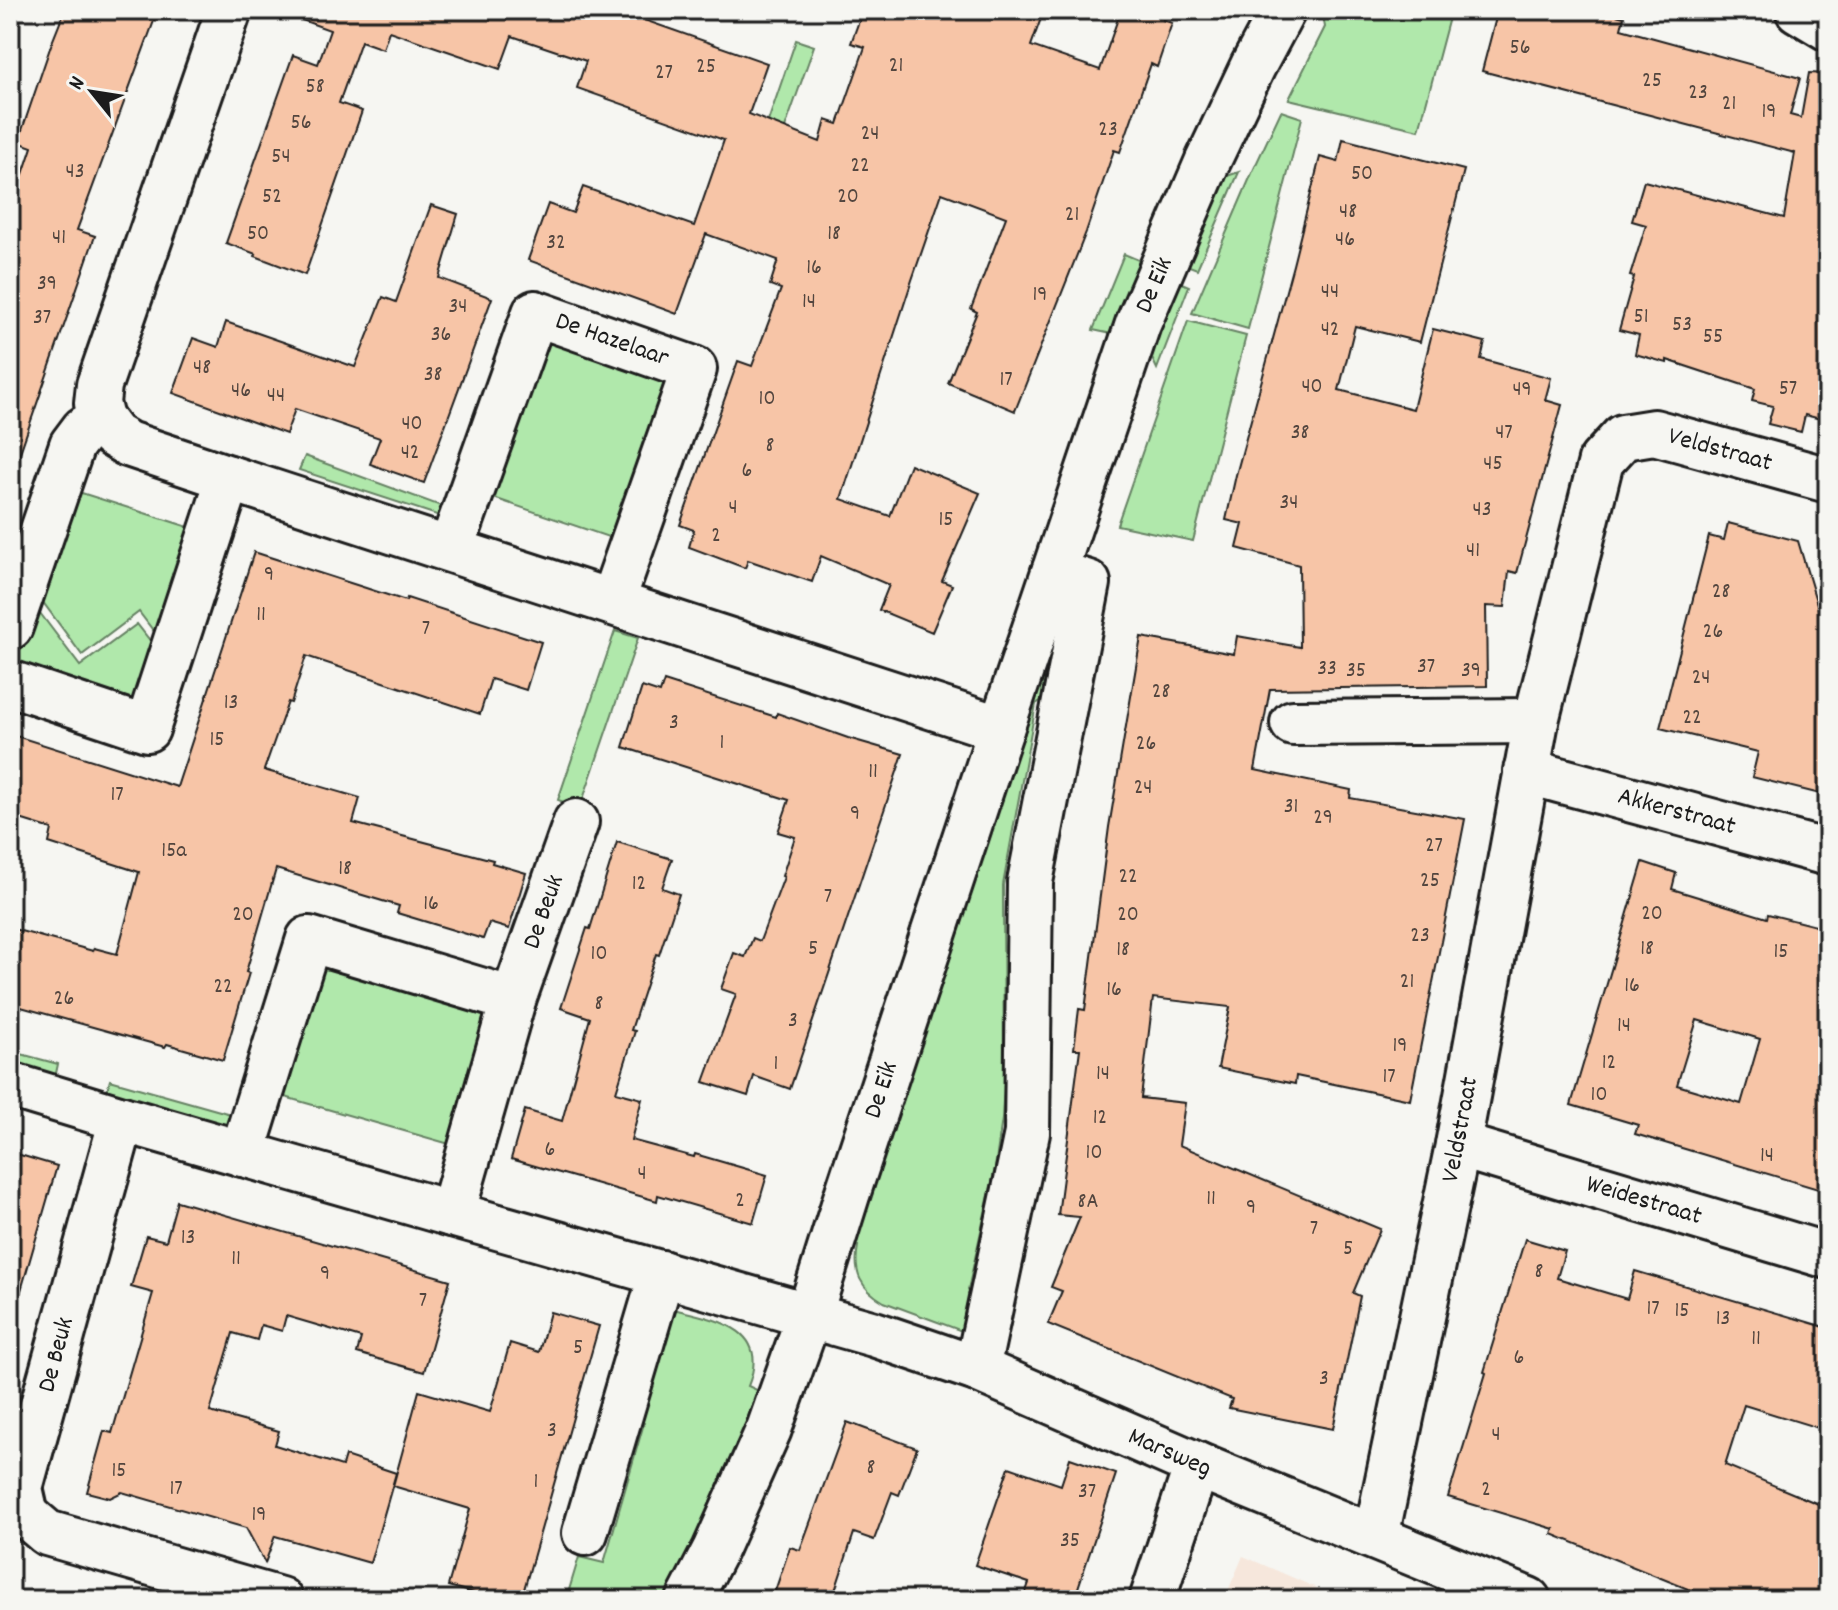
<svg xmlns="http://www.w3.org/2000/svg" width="1838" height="1610" font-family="Dekko,sans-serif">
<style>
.built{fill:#f6e7dc}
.green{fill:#b0e8ab;stroke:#668264;stroke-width:2}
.building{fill:#f7c5a7;stroke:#1c1c1c;stroke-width:2;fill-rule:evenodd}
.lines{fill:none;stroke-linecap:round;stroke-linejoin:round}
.minor-casing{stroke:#1c1c1c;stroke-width:50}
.minor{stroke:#f6f6f2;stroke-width:44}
.labels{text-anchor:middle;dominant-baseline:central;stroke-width:6;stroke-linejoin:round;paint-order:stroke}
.number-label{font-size:22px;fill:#53463f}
.street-label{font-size:26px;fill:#1c1c1c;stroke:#f6f6f2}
</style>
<rect width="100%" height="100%" fill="#f6f6f2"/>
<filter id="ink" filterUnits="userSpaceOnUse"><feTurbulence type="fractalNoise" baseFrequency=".0125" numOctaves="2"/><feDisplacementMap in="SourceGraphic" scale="16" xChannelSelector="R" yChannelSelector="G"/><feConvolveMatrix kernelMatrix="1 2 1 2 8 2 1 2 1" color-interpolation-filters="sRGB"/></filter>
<g filter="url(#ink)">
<polygon class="built" points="1243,1556 1344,1600 1224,1600"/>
<g class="green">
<polygon points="1322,10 1451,10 1419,130 1289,99 1325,27"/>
<polygon points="796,40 814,46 743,247 727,241"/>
<polygon points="1281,111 1302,118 1248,329 1192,313 1252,173"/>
<polygon points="1239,172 1197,269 1184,264 1221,178"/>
<polygon points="1124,254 1141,261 1112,334 1093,330"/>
<polygon points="1177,281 1189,286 1157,369 1149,352"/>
<polygon points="1188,321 1246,336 1193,541 1117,525"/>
<polygon points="535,337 671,372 623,542 482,494"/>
<polygon points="305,456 452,510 449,519 299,470"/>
<polygon points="69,489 201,531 165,646 139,612 82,655 34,590"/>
<path d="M1065,600L1052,693L1036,704L1003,885L1004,1083L1002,1119L995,1168L968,1290L979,1302L970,1334L884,1302C860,1288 853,1273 858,1246L849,1243Z"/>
<polygon points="31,601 80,666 137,624 162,656 140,709 13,671 10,661"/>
<polygon points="615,631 638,638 580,808 558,800"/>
<polygon points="314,963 491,1008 460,1147 271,1093"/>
<polygon points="10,1051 58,1064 55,1078 10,1066"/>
<polygon points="110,1080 234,1115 230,1130 106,1094"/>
<path d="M661,1306C705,1318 774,1323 748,1386L759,1391C730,1462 702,1533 667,1600H566L579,1557L604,1563L644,1423L635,1419Z"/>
</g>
<g class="building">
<polygon points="65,10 158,10 77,230 95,236 16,464 10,463 10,213 32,147 18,142 51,45"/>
<polygon points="288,10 616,10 767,63 749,114 820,142 826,120 838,124 865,47 851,43 863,10 1044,10 1031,46 1100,70 1121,10 1166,10 1163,20 1172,23 1157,67 1151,64 1120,152 1114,150 1086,232 1015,411 948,383 977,312 971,309 1006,217 942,193 912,280 841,499 890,516 910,464 980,493 942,581 952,585 932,632 879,610 889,585 821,556 812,582 748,560 745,568 689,547 694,530 680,525 738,361 752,366 781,289 770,285 778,260 706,234 677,314 528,260 548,204 573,213 583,187 694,226 724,140 577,88 586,61 512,36 500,69 389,31 383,49 361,41 339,103 362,111 305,275 255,256 256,254 226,243 293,55 318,64 330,30 288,15"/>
<polygon points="1498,10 1596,10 1624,17 1621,29 1800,78 1790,115 1801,118 1809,73 1828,74 1828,421 1805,415 1801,432 1768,424 1773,406 1752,401 1755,389 1667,360 1667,363 1635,354 1639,335 1619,330 1634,277 1630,276 1646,225 1632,221 1644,181 1784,218 1795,153 1482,71"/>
<polygon points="1343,139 1464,170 1420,342 1355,326 1339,390 1413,409 1433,329 1485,342 1481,359 1551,378 1545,400 1562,405 1517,573 1509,571 1505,607 1486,606 1487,686 1270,689 1255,770 1351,790 1350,798 1465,819 1410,1100 1296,1076 1295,1084 1218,1068 1230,1007 1153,998 1141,1098 1185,1103 1179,1145 1380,1229 1353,1293 1360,1296 1333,1429 1229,1408 1232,1399 1048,1324 1062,1291 1051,1287 1080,1217 1058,1215 1080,1049 1074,1049 1079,1009 1085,1010 1109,827 1141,637 1234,654 1237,636 1300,647 1299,565 1237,548 1243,524 1226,520 1236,475 1293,265 1320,157 1338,162"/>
<polygon points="431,205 458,214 439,278 492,298 424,483 370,464 380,438 295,409 286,434 173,393 193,338 218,347 226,322 355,367 383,297 396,302"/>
<polygon points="1728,523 1798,541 1828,641 1828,796 1752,777 1758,752 1660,728 1709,536 1724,540"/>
<polygon points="254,552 406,601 407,598 541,642 526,690 491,679 480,714 306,656 291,703 288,702 264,770 360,798 353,823 493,860 492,863 526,873 509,929 489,923 483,939 397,913 399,906 276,869 246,972 249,973 223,1060 167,1044 165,1047 10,1004 10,928 93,951 94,948 117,954 139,872 49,843 52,829 10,816 10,734 177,787"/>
<polygon points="664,681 776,717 777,713 848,738 903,754 790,1089 754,1076 748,1096 704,1082 736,994 721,989 734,953 745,957 753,938 760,941 784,877 782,876 795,837 778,832 789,800 623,747 642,687 660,693"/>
<polygon points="617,842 672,859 662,888 679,894 659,955 656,954 631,1030 635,1031 616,1092 642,1099 631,1140 694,1157 695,1154 767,1175 753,1223 658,1195 657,1201 511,1159 525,1110 562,1121 590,1018 561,1008 587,928 590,929"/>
<path d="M1643,862L1676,873L1672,889L1767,918L1768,914L1828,929V1192L1635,1134L1638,1125L1571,1105ZM1697,1020L1760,1039L1741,1104L1677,1085Z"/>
<polygon points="10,1152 57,1166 20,1294 10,1292"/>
<polygon points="177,1201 450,1280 424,1372 357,1353 361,1338 286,1316 282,1331 261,1325 257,1340 233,1333 210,1412 279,1431 275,1445 342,1466 345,1456 396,1473 370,1563 275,1536 265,1563 246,1528 122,1492 110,1498 87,1492 104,1431 112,1433 153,1293 131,1287 146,1236 166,1241"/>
<polygon points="1525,1239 1565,1251 1557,1278 1627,1299 1635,1271 1828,1328 1828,1431 1744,1405 1725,1465 1828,1508 1828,1600 1715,1600 1552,1534 1554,1529 1448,1497 1486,1373 1484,1372"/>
<polygon points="550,1312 599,1326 521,1600 500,1600 448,1586 470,1509 393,1486 419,1391 490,1412 510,1343 539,1352"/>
<polygon points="847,1422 917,1448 899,1495 892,1492 874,1540 854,1533 832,1600 772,1600 790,1547 800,1550"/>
<polygon points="1070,1458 1116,1474 1074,1600 1023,1600 1029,1583 975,1565 1009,1467 1061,1485"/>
</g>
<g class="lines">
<g class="minor-casing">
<g id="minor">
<polyline points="229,10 99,385 97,403 101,419 113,435 128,444 229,478 1001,729"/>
<polyline points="1798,10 1828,28"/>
<path id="s1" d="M451,549L535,313L694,369L612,602"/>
<polyline points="10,627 72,445 84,429 101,419"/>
<polyline points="10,683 147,729 229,478"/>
<polyline points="1293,723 1536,721"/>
<path id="s2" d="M1526,771L1828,853"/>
<path id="s3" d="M10,1085L122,1119L452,1214L874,1334L977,1369L1197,1465L1528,1600"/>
<polyline points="122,1119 20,1488 26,1515 47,1533 280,1600"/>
<path id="s4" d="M1458,1145L1828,1256"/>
<polyline points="242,1154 309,939 513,1000"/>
<path id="s5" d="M452,1214L513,1000L576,822"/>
<polyline points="977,1369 1027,1133 1030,882 1088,583 1054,572"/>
<polyline points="585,1533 662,1273"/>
<path id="s6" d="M1376,1537L1458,1145L1536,721L1601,461L1623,437L1654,432L1828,480"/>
<path id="s7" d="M689,1600L715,1550L769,1429L809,1316L847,1195L1001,729L1138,324L1207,163L1253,66L1283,10"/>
<polyline points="1152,1600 1197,1465"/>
</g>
</g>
<use href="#minor" class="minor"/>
</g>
</g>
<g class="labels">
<g class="number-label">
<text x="1520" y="48">56</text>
<text x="896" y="66">21</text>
<text x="706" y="67">25</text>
<text x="664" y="73">27</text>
<text x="1652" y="81">25</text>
<text x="315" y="87">58</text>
<text x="1698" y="93">23</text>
<text x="1729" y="104">21</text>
<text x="1769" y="112">19</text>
<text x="301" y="123">56</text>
<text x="1108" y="130">23</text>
<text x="870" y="134">24</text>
<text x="281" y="157">54</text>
<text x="860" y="166">22</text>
<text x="75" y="172">43</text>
<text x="1362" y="174">50</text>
<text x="272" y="197">52</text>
<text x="848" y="197">20</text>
<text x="1348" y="212">48</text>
<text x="1072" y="215">21</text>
<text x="258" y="234">50</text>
<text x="834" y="234">18</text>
<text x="59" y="238">41</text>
<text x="1345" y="240">46</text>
<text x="556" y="243">32</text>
<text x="814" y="268">16</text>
<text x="47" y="284">39</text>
<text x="1330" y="292">44</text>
<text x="1040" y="295">19</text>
<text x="809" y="302">14</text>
<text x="458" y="307">34</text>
<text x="1641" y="317">51</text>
<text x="42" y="318">37</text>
<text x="1682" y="325">53</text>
<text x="1330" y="330">42</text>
<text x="441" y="335">36</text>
<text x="1713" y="337">55</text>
<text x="202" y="368">48</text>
<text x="433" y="375">38</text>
<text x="1006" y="380">17</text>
<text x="1312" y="387">40</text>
<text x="1788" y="389">57</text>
<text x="1522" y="390">49</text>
<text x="241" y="391">46</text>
<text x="276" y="396">44</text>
<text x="767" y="399">10</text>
<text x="412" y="424">40</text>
<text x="1300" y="433">38</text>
<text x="1504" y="433">47</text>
<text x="770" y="446">8</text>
<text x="410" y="453">42</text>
<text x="1493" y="464">45</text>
<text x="747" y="471">6</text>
<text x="1289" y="503">34</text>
<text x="733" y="508">4</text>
<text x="1482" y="510">43</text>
<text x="946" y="520">15</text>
<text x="716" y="536">2</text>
<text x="1473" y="551">41</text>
<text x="269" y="575">9</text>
<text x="1721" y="592">28</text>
<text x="261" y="615">11</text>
<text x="426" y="629">7</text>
<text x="1713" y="632">26</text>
<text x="1426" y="667">37</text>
<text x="1327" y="669">33</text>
<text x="1356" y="671">35</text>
<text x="1471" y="671">39</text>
<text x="1701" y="678">24</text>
<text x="1161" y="692">28</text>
<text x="231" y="703">13</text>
<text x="1692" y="718">22</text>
<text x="674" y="723">3</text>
<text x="217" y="740">15</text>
<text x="722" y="743">1</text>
<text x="1146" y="744">26</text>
<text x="873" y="772">11</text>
<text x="1143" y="788">24</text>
<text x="117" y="795">17</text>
<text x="1291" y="807">31</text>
<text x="855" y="814">9</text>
<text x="1323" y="818">29</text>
<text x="1434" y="846">27</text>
<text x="174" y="851">15a</text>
<text x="345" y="869">18</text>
<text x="1128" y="877">22</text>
<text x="1430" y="881">25</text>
<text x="639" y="884">12</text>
<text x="828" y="897">7</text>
<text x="431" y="904">16</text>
<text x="1652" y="914">20</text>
<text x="243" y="915">20</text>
<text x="1128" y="915">20</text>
<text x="1420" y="936">23</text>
<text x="813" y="949">5</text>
<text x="1647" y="949">18</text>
<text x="1123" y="950">18</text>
<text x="1781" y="952">15</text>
<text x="599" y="954">10</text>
<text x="1407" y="982">21</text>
<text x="1632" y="986">16</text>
<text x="223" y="987">22</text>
<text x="1114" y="990">16</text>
<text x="64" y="999">26</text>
<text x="599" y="1004">8</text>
<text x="793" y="1021">3</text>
<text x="1624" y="1026">14</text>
<text x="1400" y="1046">19</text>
<text x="1609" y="1063">12</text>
<text x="776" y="1064">1</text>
<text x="1103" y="1074">14</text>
<text x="1389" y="1077">17</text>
<text x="1599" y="1095">10</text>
<text x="1100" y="1118">12</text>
<text x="550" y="1150">6</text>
<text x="1094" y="1153">10</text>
<text x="1767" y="1156">14</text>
<text x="642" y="1174">4</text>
<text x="1211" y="1199">11</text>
<text x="740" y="1201">2</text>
<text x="1088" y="1202">8A</text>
<text x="1251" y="1208">9</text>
<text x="1314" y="1229">7</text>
<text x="188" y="1238">13</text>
<text x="1348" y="1249">5</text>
<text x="236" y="1259">11</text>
<text x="1539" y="1272">8</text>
<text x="325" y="1274">9</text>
<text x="423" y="1301">7</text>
<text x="1653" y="1309">17</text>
<text x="1682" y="1311">15</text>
<text x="1723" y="1319">13</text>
<text x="1756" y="1339">11</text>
<text x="578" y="1348">5</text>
<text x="1519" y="1358">6</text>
<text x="1324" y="1379">3</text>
<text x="552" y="1431">3</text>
<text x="1496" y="1435">4</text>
<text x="871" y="1468">8</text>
<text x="119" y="1471">15</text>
<text x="536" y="1482">1</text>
<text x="176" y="1489">17</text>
<text x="1486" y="1490">2</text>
<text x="1087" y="1492">37</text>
<text x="259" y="1515">19</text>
<text x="1070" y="1541">35</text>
</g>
<g class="street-label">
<text stroke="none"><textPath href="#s7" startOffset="1396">De Eik</textPath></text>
<text stroke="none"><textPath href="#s1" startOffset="332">De Hazelaar</textPath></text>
<text stroke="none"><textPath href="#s6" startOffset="1232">Veldstraat</textPath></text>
<text stroke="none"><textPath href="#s2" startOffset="156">Akkerstraat</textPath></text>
<text stroke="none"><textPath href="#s5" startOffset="316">De Beuk</textPath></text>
<text stroke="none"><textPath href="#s7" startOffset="546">De Eik</textPath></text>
<text stroke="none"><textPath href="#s6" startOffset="416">Veldstraat</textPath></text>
<text stroke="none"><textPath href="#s4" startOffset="194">Weidestraat</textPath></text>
<text transform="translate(57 1355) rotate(-75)">De Beuk</text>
<text stroke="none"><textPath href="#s3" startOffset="1218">Marsweg</textPath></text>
</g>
</g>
<rect width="1838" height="1610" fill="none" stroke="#f6f6f2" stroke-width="40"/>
<rect x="20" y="20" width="1798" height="1570" fill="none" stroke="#1c1c1c" stroke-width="3" filter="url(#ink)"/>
<g transform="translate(92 92) rotate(300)" stroke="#f6f6f2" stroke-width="6" paint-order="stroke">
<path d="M0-6L14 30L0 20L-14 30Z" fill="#1c1c1c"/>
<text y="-12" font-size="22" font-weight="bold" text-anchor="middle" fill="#1c1c1c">N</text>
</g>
</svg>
